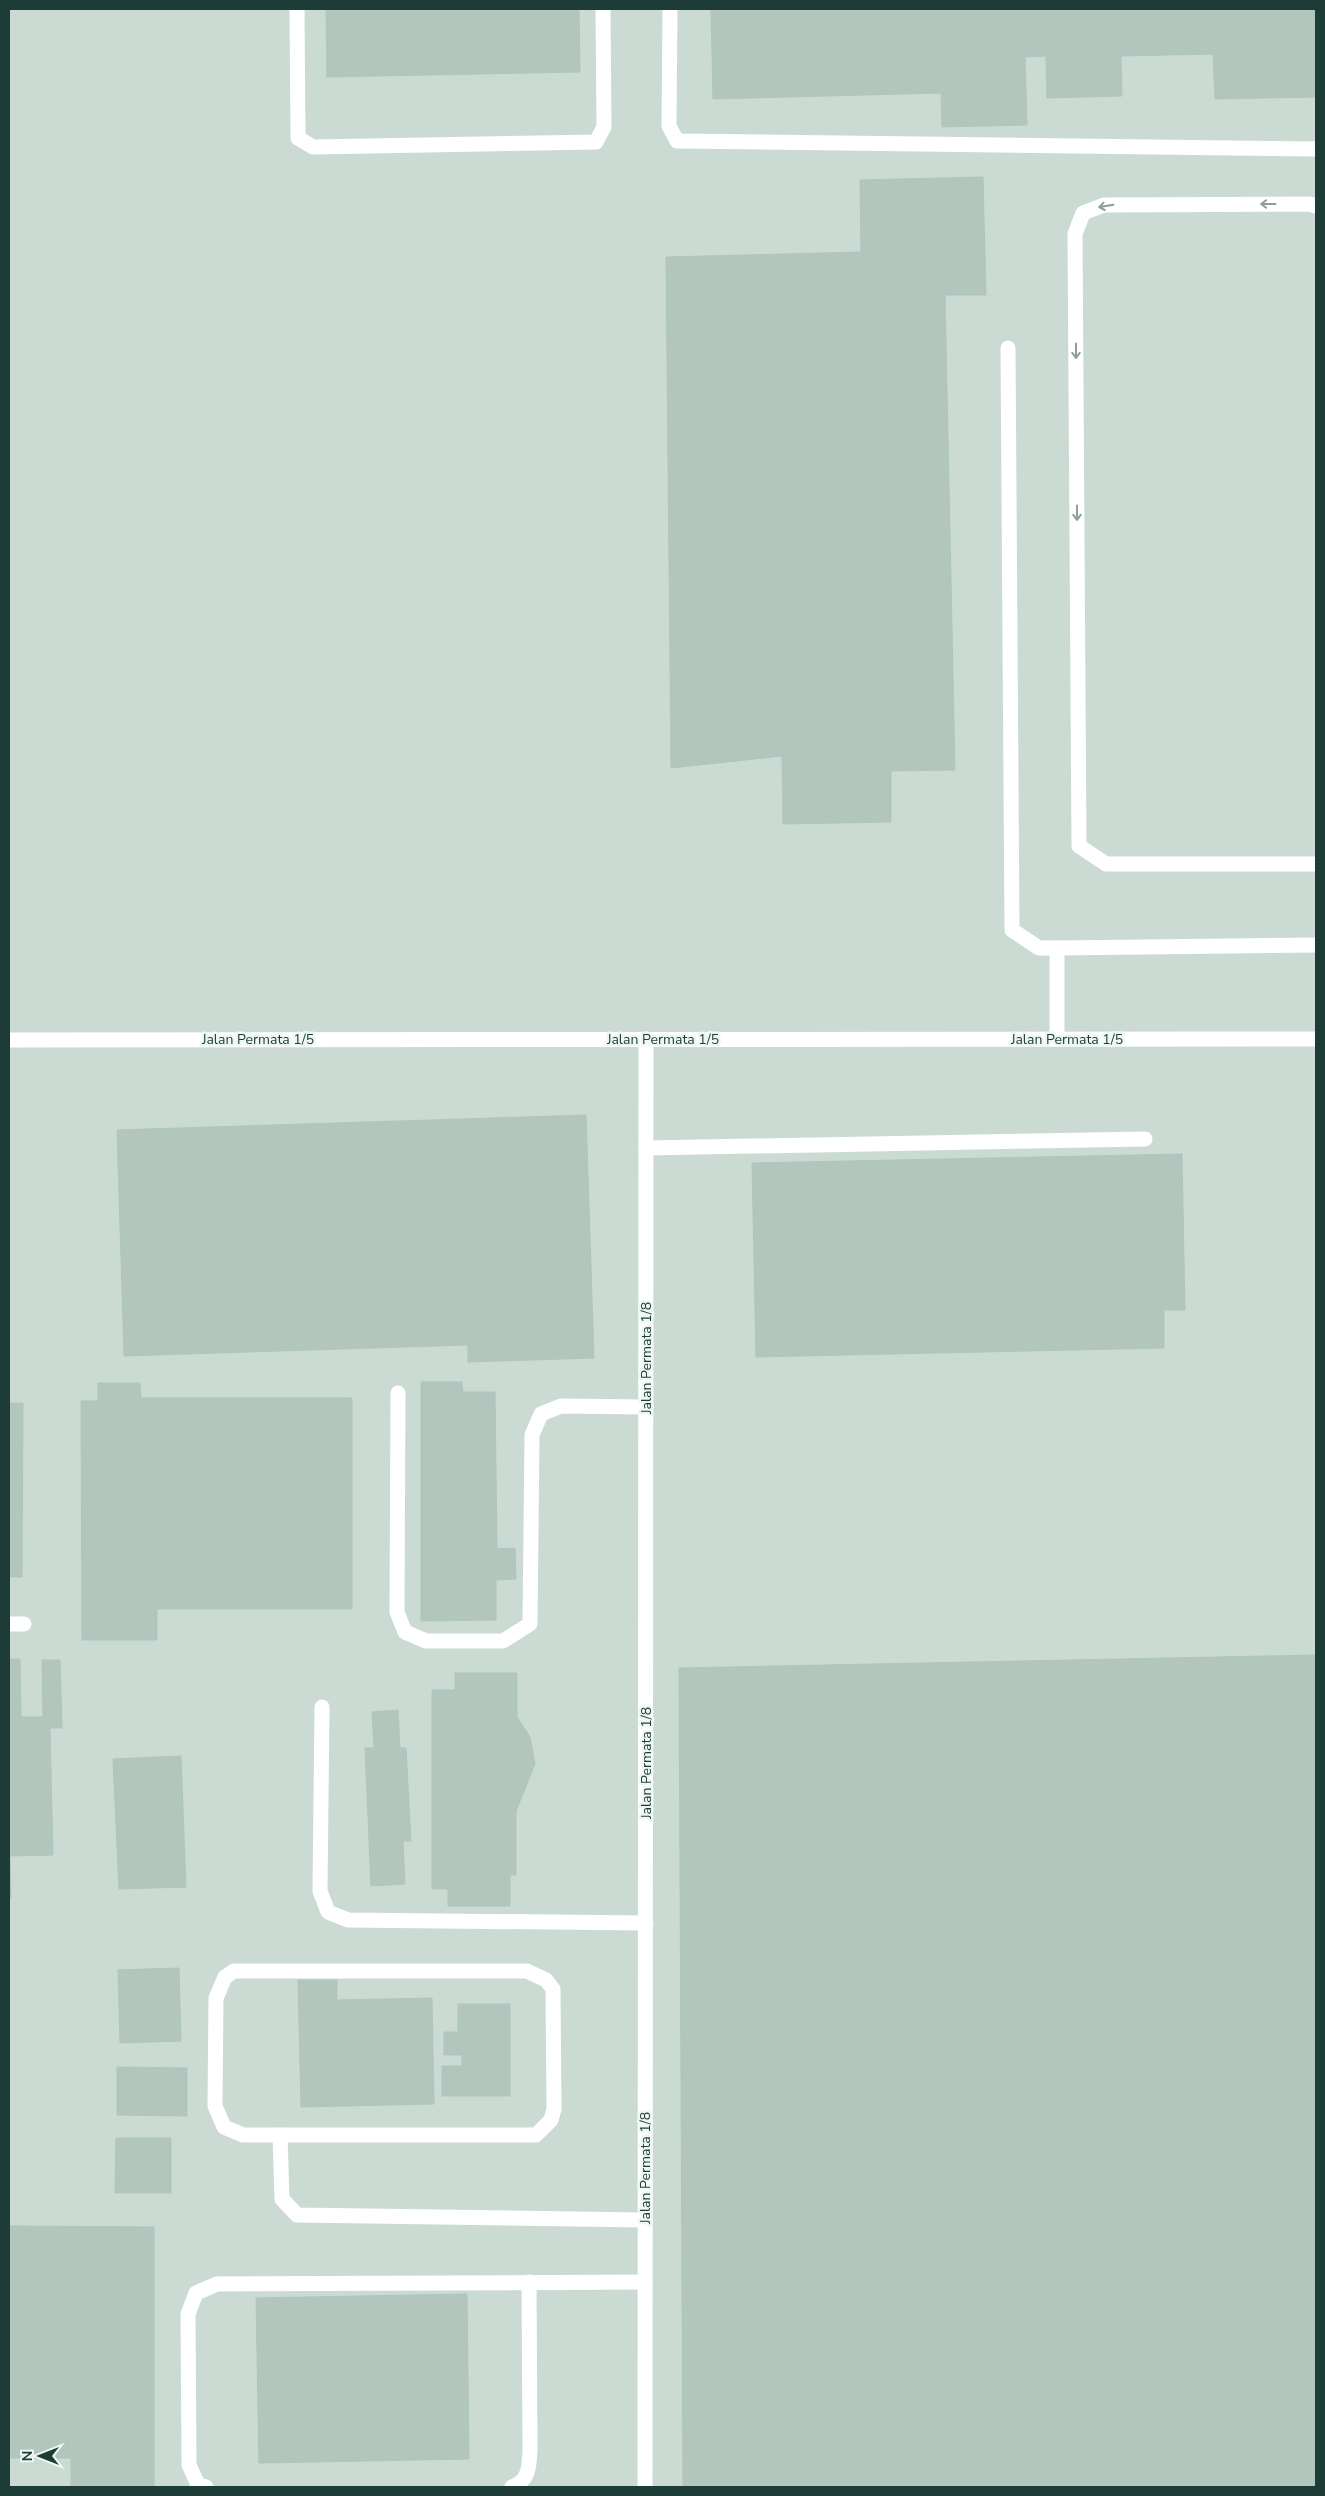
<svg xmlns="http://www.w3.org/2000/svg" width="1325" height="2496" font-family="'Nunito Sans',sans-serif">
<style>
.built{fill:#cbdbd4}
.building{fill:#b2c6be;stroke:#afc5bd}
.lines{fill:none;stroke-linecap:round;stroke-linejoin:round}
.minor{stroke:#fff;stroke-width:15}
.oneway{stroke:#8e9e9a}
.labels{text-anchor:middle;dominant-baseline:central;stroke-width:5;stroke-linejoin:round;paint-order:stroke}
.street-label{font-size:14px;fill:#1d3c35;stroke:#eef7f3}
</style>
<rect width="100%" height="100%" fill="#ddebe5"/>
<rect class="built" x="9" y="9" width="1307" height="2478"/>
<g class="building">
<polygon points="326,9 579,9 580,72 327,77"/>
<polygon points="711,9 1316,9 1316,97 1215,99 1213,54 1121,56 1122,96 1047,98 1046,56 1025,57 1027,125 942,127 941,93 713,99"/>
<polygon points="983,177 986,295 945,295 955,770 891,771 891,822 783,824 782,756 671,768 666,257 861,252 860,180"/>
<polygon points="586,1115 594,1358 468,1362 468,1345 124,1356 117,1130"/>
<polygon points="1182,1154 1185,1310 1164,1310 1164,1348 756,1357 752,1163"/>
<polygon points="421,1382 462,1382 463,1392 495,1392 497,1549 515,1548 516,1579 496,1580 496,1620 421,1621"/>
<polygon points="98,1383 140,1383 141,1398 352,1398 352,1609 157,1609 157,1640 82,1640 81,1401 98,1401"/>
<polygon points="9,1403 23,1403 22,1577 9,1577"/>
<polygon points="1316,1655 1316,2487 683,2487 679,1668"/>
<polygon points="9,1659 20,1659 21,1717 43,1717 42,1660 60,1660 62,1728 50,1728 53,1855 10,1856 11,1898 9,1898"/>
<polygon points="455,1673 517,1673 517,1717 530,1737 535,1764 516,1811 516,1875 510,1875 510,1906 448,1906 448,1889 432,1889 432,1690 455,1690"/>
<polygon points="398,1710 400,1748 406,1748 411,1841 403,1841 405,1884 371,1886 365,1748 374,1748 372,1712"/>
<polygon points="181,1756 186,1887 119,1889 113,1759"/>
<polygon points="179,1968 181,2041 120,2043 118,1970"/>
<polygon points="298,1980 337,1980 337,2000 432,1998 434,2104 301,2107"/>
<polygon points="458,2004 510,2004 510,2096 442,2096 442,2066 462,2066 462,2055 444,2055 444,2032 458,2032"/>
<polygon points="117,2067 187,2068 187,2116 117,2115"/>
<polygon points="116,2138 171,2138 171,2193 115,2193"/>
<polygon points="9,2226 154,2227 154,2487 71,2487 71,2458 9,2458"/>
<polygon points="467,2294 469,2459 259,2463 256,2298"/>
</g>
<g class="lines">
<g class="minor">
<polyline points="297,9 298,138 313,147 596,142 604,127 603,9"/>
<polyline points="670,9 669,126 677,141 1316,149"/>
<polyline points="1316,206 1309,204 1104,205 1083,213 1075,234 1079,846 1106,864 1316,864"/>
<polyline points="1008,348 1012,930 1039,948 1057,948"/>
<polyline points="1057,1039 1057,948 1316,945"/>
<polyline points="9,1040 1316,1039"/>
<polyline points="646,1148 1145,1139"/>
<polyline points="398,1393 397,1612 405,1632 426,1641 503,1641 530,1624 532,1435 541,1414 561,1406 646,1407"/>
<polyline points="9,1624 24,1624"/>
<polyline points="322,1707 320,1891 328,1912 348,1920 646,1923"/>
<polygon points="234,1971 527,1971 546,1980 553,1989 554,2109 551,2120 536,2135 243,2135 224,2127 215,2106 216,1998 225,1977"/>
<polyline points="280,2135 282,2199 297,2215 645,2220"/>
<polyline points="206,2487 198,2485 189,2465 188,2314 196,2293 217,2284 645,2282"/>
<path d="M512,2487C530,2480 529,2466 530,2449L529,2282"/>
<polyline points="645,2487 646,1039"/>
</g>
</g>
<defs><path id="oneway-shaft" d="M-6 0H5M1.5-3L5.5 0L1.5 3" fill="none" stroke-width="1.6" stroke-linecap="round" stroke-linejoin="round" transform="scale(1.25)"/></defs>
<g class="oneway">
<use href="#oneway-shaft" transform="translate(1268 204) rotate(180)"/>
<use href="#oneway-shaft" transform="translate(1106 206) rotate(171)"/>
<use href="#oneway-shaft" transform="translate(1076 351) rotate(90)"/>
<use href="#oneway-shaft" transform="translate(1077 513) rotate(90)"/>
</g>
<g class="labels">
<g class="street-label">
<text x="258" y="1039">Jalan Permata 1/5</text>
<text x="663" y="1039">Jalan Permata 1/5</text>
<text x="1067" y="1039">Jalan Permata 1/5</text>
<text transform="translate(646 1358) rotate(-90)">Jalan Permata 1/8</text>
<text transform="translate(646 1763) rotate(-90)">Jalan Permata 1/8</text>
<text transform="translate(645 2168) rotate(-90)">Jalan Permata 1/8</text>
</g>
</g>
<rect width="1325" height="2496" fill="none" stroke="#1d3c35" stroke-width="20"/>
<g transform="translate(40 2456) rotate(270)" stroke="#eef7f3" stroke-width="4" paint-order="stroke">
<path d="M0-4L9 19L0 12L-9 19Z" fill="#1d3c35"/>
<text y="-8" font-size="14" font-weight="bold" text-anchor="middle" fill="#1d3c35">N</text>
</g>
</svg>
